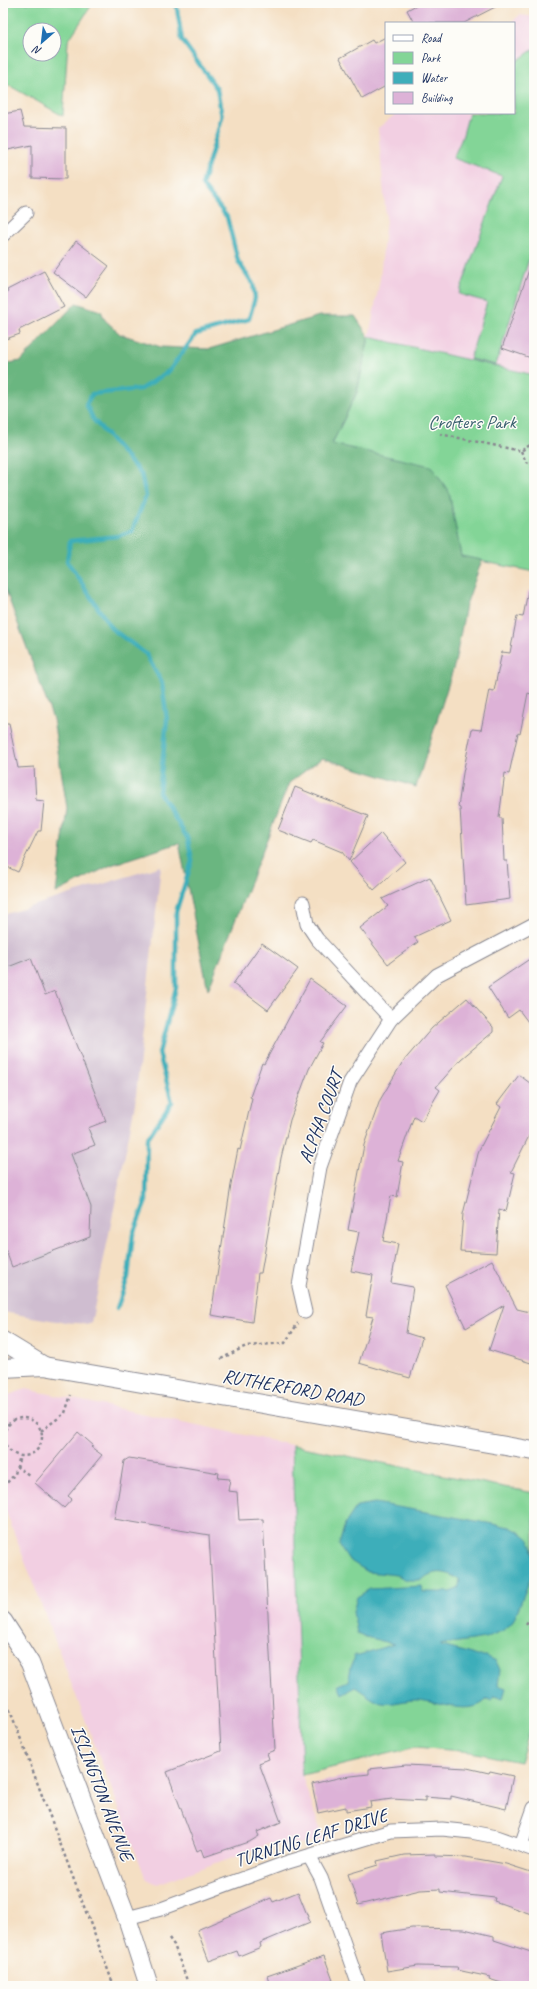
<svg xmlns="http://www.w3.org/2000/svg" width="537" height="1989" font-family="Caveat,sans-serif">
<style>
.built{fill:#f2cfe2}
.industrial{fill:#cfbdd0}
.green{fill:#83d597;stroke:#4f827a;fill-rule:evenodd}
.forest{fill:#6ab680;stroke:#42726f}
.water{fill:#3eaeba;stroke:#2c6e8c}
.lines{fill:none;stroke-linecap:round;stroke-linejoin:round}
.stream{stroke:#3eaeba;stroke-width:4.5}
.building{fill:#ddb2d7}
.minor-casing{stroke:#888790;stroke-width:15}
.secondary-casing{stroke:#888790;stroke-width:20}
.path{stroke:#888790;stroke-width:2.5;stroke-dasharray:3 3;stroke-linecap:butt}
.minor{stroke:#fff;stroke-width:13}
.secondary{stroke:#fff;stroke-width:18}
.labels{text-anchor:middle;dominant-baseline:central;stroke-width:3;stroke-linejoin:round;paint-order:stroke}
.park-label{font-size:19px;fill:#3a616f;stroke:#fdfcf7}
.street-label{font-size:19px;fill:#1b2f5e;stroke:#fdfcf7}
</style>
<rect width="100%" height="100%" fill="#fdfcf7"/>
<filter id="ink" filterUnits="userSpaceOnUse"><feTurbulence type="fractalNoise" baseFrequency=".025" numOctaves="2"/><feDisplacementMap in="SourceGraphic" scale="8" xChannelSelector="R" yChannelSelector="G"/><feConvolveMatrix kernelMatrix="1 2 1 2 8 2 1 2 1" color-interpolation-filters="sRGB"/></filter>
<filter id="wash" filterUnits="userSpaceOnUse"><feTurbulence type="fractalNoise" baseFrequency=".012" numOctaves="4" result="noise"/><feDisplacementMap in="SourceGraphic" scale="16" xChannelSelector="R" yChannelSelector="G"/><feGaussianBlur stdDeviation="0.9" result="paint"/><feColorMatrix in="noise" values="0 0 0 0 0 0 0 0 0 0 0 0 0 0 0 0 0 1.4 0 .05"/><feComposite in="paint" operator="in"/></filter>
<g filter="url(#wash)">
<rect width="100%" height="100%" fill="#f4dfc3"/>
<g class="built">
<polygon points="520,15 534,17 534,375 369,337 380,279 386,218 378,128 397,113 514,113 514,23 510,23"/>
<polygon points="26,1389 292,1445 302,1775 324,1841 287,1845 269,1844 157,1884 147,1879 144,1874 3,1504 3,1397"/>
</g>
<polygon class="industrial" points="161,866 135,1104 91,1324 62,1322 3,1312 3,915"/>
<g class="green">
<path d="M3,3H93L68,41L63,116L3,82ZM30,30H54V54H30Z"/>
<polygon points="534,49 534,243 496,365 470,359 487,302 459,294 502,176 453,158 462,138 469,113 514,113 514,63"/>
<polygon points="369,337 534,375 534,572 461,557 449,492 332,444 357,392"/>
<polygon points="292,1445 534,1493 534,1718 520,1762 471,1752 416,1747 302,1775"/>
</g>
<polygon class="forest" points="76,303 101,311 105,320 120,334 161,347 209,349 319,316 355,316 369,337 357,392 332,444 431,466 449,492 461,556 482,560 466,605 455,663 416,787 322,758 289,783 208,990 179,843 111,865 56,893 67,808 53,719 3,583 3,364 21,361"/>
<path class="water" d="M375,1503L510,1527C536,1540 532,1544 534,1569L515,1617L511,1624L502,1631L485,1638L439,1645L478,1656H486L496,1661L500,1670L498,1685L506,1688L503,1698L494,1696L492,1700L487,1699C472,1717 438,1702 419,1700C407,1699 394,1705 382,1703C375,1702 362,1691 355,1687L342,1694L338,1685L348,1681L354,1655H359L394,1644L366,1637L357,1633L353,1612L357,1597L370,1589L422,1586L423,1592H450L458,1589L460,1581C449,1571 433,1569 422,1580H407L397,1575L368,1572L349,1560L339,1545L345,1524L357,1506Z"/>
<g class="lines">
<polyline class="stream" points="117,1308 128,1277 133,1234 146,1201 147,1139 172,1102 159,1053 176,988 176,912 192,861 188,839 159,792 167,720 162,683 146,654 112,629 67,561 70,541 118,536 132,531 146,496 141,474 93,419 86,404 92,394 141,389 169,371 196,334 249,319 255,298 253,284 238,261 227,217 202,185 222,117 217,89 182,40 176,3"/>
</g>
<g id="blocks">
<g class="building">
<polygon points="420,3 503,3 464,23 414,23 407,10"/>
<polygon points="386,37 386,86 362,99 340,58 372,40 374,43"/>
<polygon points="20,111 24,127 66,128 66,179 32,178 32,145 3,151 3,114"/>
<polygon points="76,241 109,266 86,297 53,272"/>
<polygon points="532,261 534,261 534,359 502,348"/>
<polygon points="44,271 64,307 19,330 20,334 3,340 3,294 8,292 7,290"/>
<polygon points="528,591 534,591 534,678 531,694 528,693 520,734 518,733 509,774 505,773 499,818 502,818 504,861 507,861 510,899 466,905 460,808 458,807 463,773 472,729 481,730 489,690 494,691 502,652 510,653 517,616 523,617"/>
<polygon points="3,724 9,724 18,768 34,767 36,800 44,801 41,831 38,831 18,872 3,865 4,792 3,792"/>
<polygon points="295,787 368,816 349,861 342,852 313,840 311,843 278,830"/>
<polygon points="381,833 405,862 374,890 350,862"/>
<polygon points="430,877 451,920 414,937 418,942 388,964 360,928 388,906 382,899"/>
<polygon points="262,943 298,969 268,1010 233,984"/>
<polygon points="534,956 534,1030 519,1010 508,1018 488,987"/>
<polygon points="31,958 45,995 55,991 106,1121 88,1128 95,1145 71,1154 91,1207 90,1237 12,1267 3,1243 3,969"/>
<polygon points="310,979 347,1006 320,1042 323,1043 309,1069 290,1120 281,1158 261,1273 258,1273 252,1322 211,1315 231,1185 238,1149 240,1150 252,1098 250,1097 262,1063 264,1064"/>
<polygon points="467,998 493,1027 493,1032 461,1059 436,1087 440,1090 422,1121 414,1116 398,1161 403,1162 397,1197 391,1196 383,1241 398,1244 391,1283 413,1287 406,1333 422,1338 410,1378 359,1363 373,1317 366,1316 373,1275 351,1271 359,1232 348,1230 364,1145 380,1100 402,1063 432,1028"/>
<polygon points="519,1075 534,1086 534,1126 511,1172 515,1173 506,1211 499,1209 496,1253 460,1251 463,1214 479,1150 501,1107 497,1104"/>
<polygon points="492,1260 517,1309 534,1313 534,1353 531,1363 489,1350 504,1305 466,1328 445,1285"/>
<polygon points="78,1432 94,1446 91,1447 102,1455 68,1496 72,1499 64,1508 35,1483"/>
<polygon points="129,1458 219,1473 218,1478 230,1479 228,1491 237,1492 239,1520 263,1519 275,1750 267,1753 269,1759 259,1763 281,1822 257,1832 259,1836 251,1841 204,1857 201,1849 197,1851 167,1772 221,1751 209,1535 114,1519 124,1461"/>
<polygon points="406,1765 467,1768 489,1773 490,1771 513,1776 506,1809 451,1796 451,1799 425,1797 425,1801 392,1799 370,1802 371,1807 346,1811 346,1807 318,1813 312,1784 342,1777 369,1774 369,1769"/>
<polygon points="435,1854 435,1856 466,1857 506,1864 534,1873 534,1915 494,1901 495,1898 440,1892 440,1889 420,1890 358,1905 348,1874 378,1865 377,1861 404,1855"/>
<polygon points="298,1892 310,1922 260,1943 261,1947 239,1956 237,1951 209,1961 197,1930 271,1898 273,1902"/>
<polygon points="412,1928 464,1929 494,1936 494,1940 534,1953 534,1986 511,1986 489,1979 490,1977 457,1970 458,1967 418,1966 387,1971 381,1933"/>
<polygon points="324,1956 335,1986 270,1986 267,1976"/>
</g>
</g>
</g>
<g filter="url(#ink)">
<use href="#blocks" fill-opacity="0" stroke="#888790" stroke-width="1"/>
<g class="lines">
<g class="minor-casing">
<g id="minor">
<polyline points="3,235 26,213"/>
<polyline points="303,903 307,924 317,939 391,1019"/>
<polyline points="305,1312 299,1286 320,1167 350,1082 391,1019 437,975 534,924"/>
<polyline points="521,1845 534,1808"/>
<polyline points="309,1856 321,1878 359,1986"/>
<polyline points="127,1918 161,1909 285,1863 391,1831 442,1829 471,1832 497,1837 534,1850"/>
</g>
</g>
<g class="secondary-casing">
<g id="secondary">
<polyline points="3,1341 44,1366"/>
<polyline points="3,1368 44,1366 534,1451"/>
<polyline points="3,1621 30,1663 127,1918 149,1986"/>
</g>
</g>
<g class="path">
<polyline points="440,434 521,451 530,445 534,445"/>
<polyline points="521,451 526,462 534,466"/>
<polyline points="221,1359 246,1346 285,1343 298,1323"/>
<circle cx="23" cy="1437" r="19"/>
<polyline points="3,1419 9,1425"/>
<polyline points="41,1431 65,1413 71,1395"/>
<polyline points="16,1466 29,1475"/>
<polyline points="3,1487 15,1474 20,1456"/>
<polyline points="526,1624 534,1613"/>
<polyline points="3,1692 114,1986"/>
<polyline points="169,1938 174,1945 189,1986"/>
</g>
<use href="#minor" class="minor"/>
<use href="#secondary" class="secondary"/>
</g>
</g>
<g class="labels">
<g class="park-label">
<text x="472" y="422">Crofters Park</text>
</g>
<g class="street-label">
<text transform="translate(321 1117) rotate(-70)">ALPHA COURT</text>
<text transform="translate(293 1388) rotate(10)">RUTHERFORD ROAD</text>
<text transform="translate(102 1793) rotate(69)">ISLINGTON AVENUE</text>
<text transform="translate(311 1838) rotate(-17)">TURNING LEAF DRIVE</text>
</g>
</g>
<rect width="537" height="1989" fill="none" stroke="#fdfcf7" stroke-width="16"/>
<rect x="385" y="22" width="130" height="92" fill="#fdfcf7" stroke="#a3aaba"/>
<rect x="393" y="35" width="20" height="6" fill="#ffffff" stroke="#a3aaba"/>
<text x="421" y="42" font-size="12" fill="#1b2f5e">Road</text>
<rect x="393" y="52" width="20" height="12" fill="#83d597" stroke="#a3aaba"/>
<text x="421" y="62" font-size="12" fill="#1b2f5e">Park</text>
<rect x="393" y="72" width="20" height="12" fill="#3eaeba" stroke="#a3aaba"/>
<text x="421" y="82" font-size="12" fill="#1b2f5e">Water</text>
<rect x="393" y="92" width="20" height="12" fill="#ddb2d7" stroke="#a3aaba"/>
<text x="421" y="102" font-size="12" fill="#1b2f5e">Building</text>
<g transform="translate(42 42) rotate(208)"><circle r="19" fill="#fdfcf7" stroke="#a3aaba"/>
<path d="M0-3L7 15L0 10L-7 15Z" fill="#1f6fb2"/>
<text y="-6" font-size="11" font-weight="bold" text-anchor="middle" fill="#1b2f5e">N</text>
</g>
</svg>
